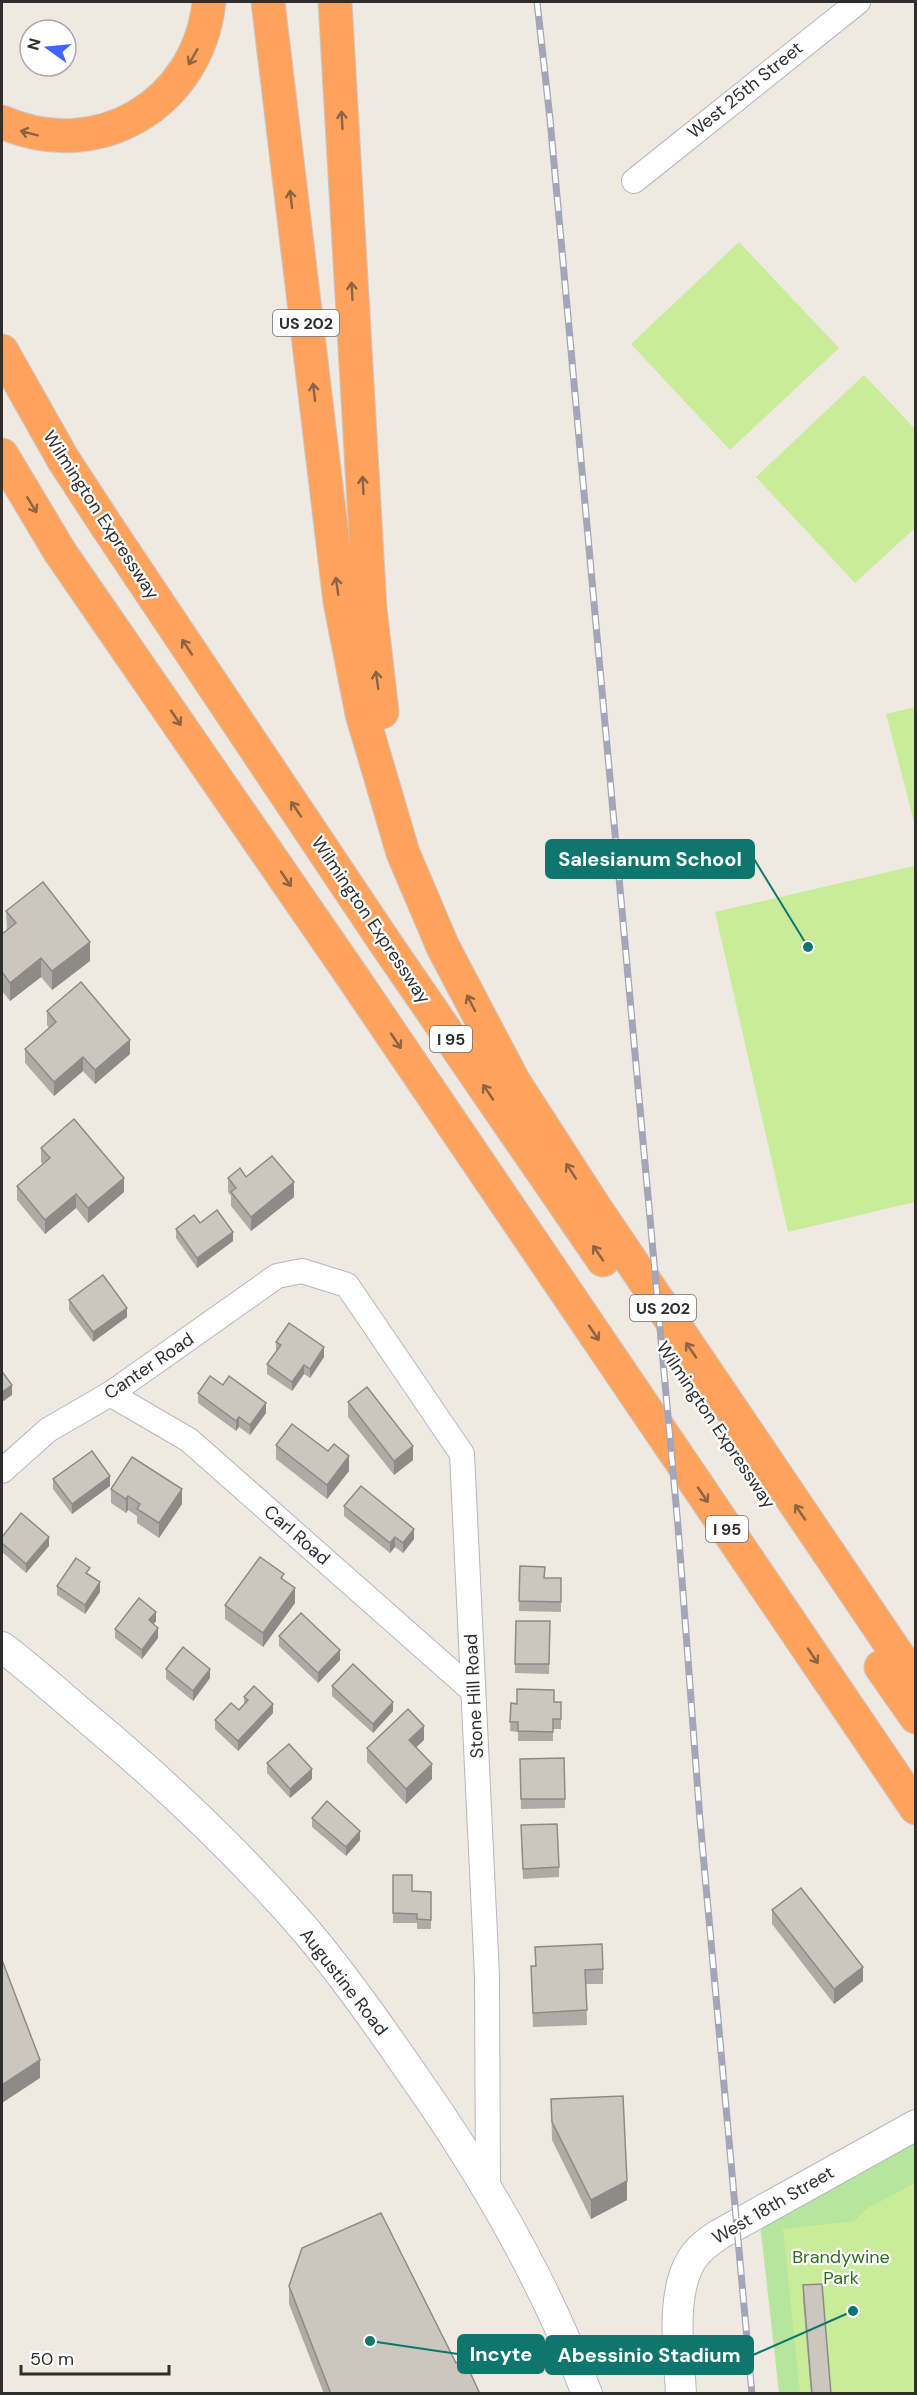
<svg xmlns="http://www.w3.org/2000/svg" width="917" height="2395" font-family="'DM Sans',sans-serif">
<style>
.green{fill:#b6e59e}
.pitch{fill:#c9ec9a}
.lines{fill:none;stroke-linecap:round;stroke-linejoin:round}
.minor-casing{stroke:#b4b7c1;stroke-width:26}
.tertiary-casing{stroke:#b4b7c1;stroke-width:32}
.motorway-casing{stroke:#c9c9c9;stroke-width:35}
.minor{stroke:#fff;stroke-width:24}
.tertiary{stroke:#fff;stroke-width:30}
.motorway{stroke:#ffa35c;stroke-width:33}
.rail-casing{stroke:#a3a6b8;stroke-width:7}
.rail{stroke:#fff;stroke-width:4.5;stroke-dasharray:14;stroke-linecap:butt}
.wall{fill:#afaba4}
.shaded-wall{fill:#8e8b86}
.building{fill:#cbc7bf;stroke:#8e8b86;stroke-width:1.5}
.oneway{stroke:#8c6343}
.labels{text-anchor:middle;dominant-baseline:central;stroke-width:4.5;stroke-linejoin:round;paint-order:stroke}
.shield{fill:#fff;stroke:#6d6d6d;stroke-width:1.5}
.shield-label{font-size:16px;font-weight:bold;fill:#2e2e2e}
.street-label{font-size:18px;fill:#2e2e2e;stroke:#fff}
.park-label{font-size:18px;fill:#2c6e1b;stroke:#fff}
.leader{fill:none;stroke:#0f766e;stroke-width:2}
.callout-dot{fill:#0f766e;stroke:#fff;stroke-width:2}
.callout{fill:#0f766e;stroke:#0f766e;stroke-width:2}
.callout-label{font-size:20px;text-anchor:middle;font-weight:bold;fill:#fff}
</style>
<rect width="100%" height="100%" fill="#efe9e1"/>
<polygon class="green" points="915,2139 915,2393 779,2393 760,2223"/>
<g class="pitch">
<polygon points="739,242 839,348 730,450 631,344"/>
<polygon points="864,375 915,429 916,527 855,583 756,477"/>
<polygon points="915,707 916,707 915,825 886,714"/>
<polygon points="914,866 915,1202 788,1232 715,912"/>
<polygon points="915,2183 915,2393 800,2393 783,2229 854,2221 868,2208"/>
</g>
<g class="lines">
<g class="minor-casing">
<g id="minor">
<polyline points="634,181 858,2"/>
<polyline points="110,1394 189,1440 473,1691"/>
<polyline points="2,1471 48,1430 110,1394 277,1276 302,1271 347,1285 462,1454 487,1976 488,2190"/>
</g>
</g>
<g class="tertiary-casing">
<g id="tertiary">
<path d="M2,1647C31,1669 59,1694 87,1718C166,1784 241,1855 308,1933C348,1981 384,2033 420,2085C486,2180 546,2284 587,2394"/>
<path d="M681,2394C679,2354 670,2294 692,2259C699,2248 709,2241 720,2234L916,2125"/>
</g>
</g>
<g class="motorway-casing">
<g id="motorway">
<polyline points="268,2 340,602 362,714 403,853 443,947 514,1082 594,1206 916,1682"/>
<polyline points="335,2 370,608 382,712"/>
<path d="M2,122C97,164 198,105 209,2"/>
<polyline points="2,351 63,459 106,525 384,941 603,1260"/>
<polyline points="2,455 60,552 350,973 916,1808"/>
<polyline points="881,1667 916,1717"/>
</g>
</g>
<use href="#minor" class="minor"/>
<use href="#tertiary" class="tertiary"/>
<use href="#motorway" class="motorway"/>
<g class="rail-casing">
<polyline id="rail" points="537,2 550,119 678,1526 700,1820 752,2394"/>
</g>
<use href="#rail" class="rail"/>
</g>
<g class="wall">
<polygon points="6,911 90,961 52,990 41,977 10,1001 2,991 2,934 7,930"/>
<polygon points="47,1011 130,1054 95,1084 83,1071 54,1096 25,1063 25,1049 49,1028 47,1025"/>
<polygon points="41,1148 124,1192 88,1223 76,1208 45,1234 17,1200 17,1186 43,1164 41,1162"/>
<polygon points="246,1177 294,1197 251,1231 231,1206 231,1196 228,1192 228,1178"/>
<polygon points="200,1223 233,1241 197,1268 176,1238 176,1229"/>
<polygon points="69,1300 127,1317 93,1342 69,1310"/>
<polygon points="276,1342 324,1357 310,1378 304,1374 292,1391 267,1374 267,1364 276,1352"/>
<polygon points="223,1385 266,1413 250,1435 239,1427 236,1431 198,1403 198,1393"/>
<polygon points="348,1402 413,1460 394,1475 348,1417"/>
<polygon points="276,1445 349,1471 327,1499 276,1459"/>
<polygon points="53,1479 110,1486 72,1514 53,1489"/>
<polygon points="111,1489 182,1504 159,1538 137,1523 137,1516 128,1510 126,1513 111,1503"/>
<polygon points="344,1506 414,1539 403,1553 395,1547 390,1553 344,1516"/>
<polygon points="2,1537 49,1546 26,1573 2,1552"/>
<polygon points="520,1566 544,1578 561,1578 561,1612 519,1611"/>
<polygon points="57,1586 100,1592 85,1614 57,1595"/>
<polygon points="295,1603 263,1647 225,1619 225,1605"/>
<polygon points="156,1621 154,1624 158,1638 142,1659 115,1638 115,1629"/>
<polygon points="516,1621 550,1621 549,1674 515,1673"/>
<polygon points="279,1636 340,1660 318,1683 279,1646"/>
<polygon points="166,1669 210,1678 193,1701 166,1679"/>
<polygon points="332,1686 393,1711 373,1733 332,1696"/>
<polygon points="244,1697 273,1713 238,1751 215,1729 215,1720 239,1710 244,1704"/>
<polygon points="561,1702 561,1729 553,1729 553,1741 518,1741 518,1732 510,1731 511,1703"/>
<polygon points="424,1740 416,1747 432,1779 406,1804 367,1762 367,1748"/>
<polygon points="564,1758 565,1808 521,1809 520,1759"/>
<polygon points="267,1763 312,1779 290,1798 267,1773"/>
<polygon points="312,1818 360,1840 346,1856 312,1827"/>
<polygon points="521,1835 559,1867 559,1877 523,1879"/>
<polygon points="393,1875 412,1891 431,1892 431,1929 417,1929 417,1923 393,1923"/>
<polygon points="772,1910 863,1981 834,2004 772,1924"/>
<polygon points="535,1947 603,1969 603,1984 586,1984 587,2025 533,2027 531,1966 535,1966"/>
<polygon points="551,2099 627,2200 591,2219 552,2140"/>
<polygon points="803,2285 831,2394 811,2394 803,2300"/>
<polygon points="289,2286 456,2363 480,2394 324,2394 289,2304"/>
</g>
<g class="shaded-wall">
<polygon points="90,942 90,961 52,990 52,971"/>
<polygon points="41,958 41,977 10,1001 10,983"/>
<polygon points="130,1040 130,1054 95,1084 95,1070"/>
<polygon points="83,1057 83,1071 54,1096 54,1082"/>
<polygon points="124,1178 124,1192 88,1223 88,1208"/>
<polygon points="294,1182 294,1197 251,1231 251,1217"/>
<polygon points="76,1194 76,1208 45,1234 45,1220"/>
<polygon points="233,1232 233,1241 197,1268 197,1258"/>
<polygon points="127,1308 127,1317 93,1342 93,1332"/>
<polygon points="324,1347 324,1357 310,1378 310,1369"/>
<polygon points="304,1365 304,1374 292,1391 292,1382"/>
<polygon points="12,1385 12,1395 2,1402 2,1392"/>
<polygon points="266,1403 266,1413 250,1435 250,1425"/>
<polygon points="239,1417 239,1427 236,1431 236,1421"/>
<polygon points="413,1446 413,1460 394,1475 394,1461"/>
<polygon points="349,1456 349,1471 327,1499 327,1485"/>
<polygon points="110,1476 110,1486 72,1514 72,1504"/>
<polygon points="182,1489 182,1504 159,1538 159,1523"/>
<polygon points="128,1496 128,1510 126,1513 126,1499"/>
<polygon points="414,1529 414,1539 403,1553 403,1543"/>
<polygon points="49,1537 49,1546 26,1573 26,1564"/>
<polygon points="395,1537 395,1547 390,1553 390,1543"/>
<polygon points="100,1582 100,1592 85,1614 85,1605"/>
<polygon points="295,1588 295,1603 263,1647 263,1633"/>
<polygon points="156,1612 156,1621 149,1630 149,1620"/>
<polygon points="158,1628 158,1638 142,1659 142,1650"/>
<polygon points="340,1650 340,1660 318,1683 318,1673"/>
<polygon points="210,1669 210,1678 193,1701 193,1691"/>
<polygon points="393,1702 393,1711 373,1733 373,1724"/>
<polygon points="273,1704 273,1713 238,1751 238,1741"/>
<polygon points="424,1726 424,1740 409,1754 409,1740"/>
<polygon points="432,1764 432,1779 406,1804 406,1789"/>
<polygon points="312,1769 312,1779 290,1798 290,1789"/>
<polygon points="360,1831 360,1840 346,1856 346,1847"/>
<polygon points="863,1967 863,1981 834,2004 834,1989"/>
<polygon points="40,2060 40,2078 2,2103 2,2085"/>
<polygon points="627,2181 627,2200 591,2219 591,2200"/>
</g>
<g class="building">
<polygon points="43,882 90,942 52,971 41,958 10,983 2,972 2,934 16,923 6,911"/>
<polygon points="81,982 130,1040 95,1070 83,1057 54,1082 25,1049 56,1022 47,1011"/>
<polygon points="74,1119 124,1178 88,1208 76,1194 45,1220 17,1186 50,1158 41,1148"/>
<polygon points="272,1156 294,1182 251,1217 231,1192 236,1188 228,1178 240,1168 246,1177"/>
<polygon points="217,1210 233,1232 197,1258 176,1229 194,1215 200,1223"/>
<polygon points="103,1275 127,1308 93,1332 69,1300"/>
<polygon points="289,1323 324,1347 310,1369 304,1365 292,1382 267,1364 281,1345 276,1342"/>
<polygon points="3,1373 12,1385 2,1392 2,1374"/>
<polygon points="210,1376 223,1385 229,1376 266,1403 250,1425 239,1417 236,1421 198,1393"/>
<polygon points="367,1387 413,1446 394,1461 348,1402"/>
<polygon points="292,1424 328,1451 334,1444 349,1456 327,1485 276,1445"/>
<polygon points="92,1451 110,1476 72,1504 53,1479"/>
<polygon points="132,1457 182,1489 159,1523 137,1509 140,1504 128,1496 126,1499 111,1489"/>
<polygon points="361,1486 414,1529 403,1543 395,1537 390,1543 344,1506"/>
<polygon points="21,1513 49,1537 26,1564 2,1543 2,1537"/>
<polygon points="260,1557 284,1574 281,1578 295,1588 263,1633 225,1605"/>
<polygon points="76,1558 90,1568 86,1573 100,1582 85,1605 57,1586"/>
<polygon points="520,1566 545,1567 544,1578 561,1578 561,1602 519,1601"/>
<polygon points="139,1598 156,1612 149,1620 158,1628 142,1650 115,1629"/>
<polygon points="301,1613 340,1650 318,1673 279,1636"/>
<polygon points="516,1621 550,1621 549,1664 515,1664"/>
<polygon points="183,1647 210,1669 193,1691 166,1669"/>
<polygon points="353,1664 393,1702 373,1724 332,1686"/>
<polygon points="254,1686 273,1704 238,1741 215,1720 231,1703 239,1710 248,1700 244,1697"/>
<polygon points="517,1689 554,1690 554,1702 561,1702 561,1719 553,1719 553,1732 518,1731 518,1722 510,1722 511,1703 517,1704"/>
<polygon points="408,1709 424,1726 409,1740 432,1764 406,1789 367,1748"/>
<polygon points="289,1744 312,1769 290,1789 267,1763"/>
<polygon points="564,1758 565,1799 521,1799 520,1759"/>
<polygon points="327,1801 360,1831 346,1847 312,1818"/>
<polygon points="557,1824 559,1867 523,1869 521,1825"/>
<polygon points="393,1875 412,1875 412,1891 431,1892 431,1920 417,1919 417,1914 393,1913"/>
<polygon points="801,1888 863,1967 834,1989 772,1910"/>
<polygon points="602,1944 603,1969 585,1970 587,2010 533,2013 531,1966 536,1966 535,1947"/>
<polygon points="2,1960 40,2060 2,2085"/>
<polygon points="623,2096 627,2181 591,2200 552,2122 551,2099"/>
<polygon points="381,2213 456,2363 464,2359 480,2394 331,2394 289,2286 302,2248"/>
<polygon points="822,2284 831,2394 812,2394 803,2285"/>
</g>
<defs><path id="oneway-shaft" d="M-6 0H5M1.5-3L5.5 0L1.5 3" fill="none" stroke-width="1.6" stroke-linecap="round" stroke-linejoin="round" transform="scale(1.5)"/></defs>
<g class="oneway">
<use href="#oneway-shaft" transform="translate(193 57) rotate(120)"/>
<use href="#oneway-shaft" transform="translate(342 120) rotate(-93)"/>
<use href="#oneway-shaft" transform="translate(29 133) rotate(-165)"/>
<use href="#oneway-shaft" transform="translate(291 199) rotate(-97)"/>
<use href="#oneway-shaft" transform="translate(352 291) rotate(-93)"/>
<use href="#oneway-shaft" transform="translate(314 392) rotate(-97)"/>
<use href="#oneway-shaft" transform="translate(363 485) rotate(-93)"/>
<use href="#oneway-shaft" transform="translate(32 505) rotate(59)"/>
<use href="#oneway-shaft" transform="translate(337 586) rotate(-98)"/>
<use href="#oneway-shaft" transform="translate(187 647) rotate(-124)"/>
<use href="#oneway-shaft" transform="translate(377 680) rotate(-98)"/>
<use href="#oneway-shaft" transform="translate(176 718) rotate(56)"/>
<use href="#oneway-shaft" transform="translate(296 809) rotate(-124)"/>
<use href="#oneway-shaft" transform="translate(286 879) rotate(56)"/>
<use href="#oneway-shaft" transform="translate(471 1003) rotate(-117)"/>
<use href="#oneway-shaft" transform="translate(396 1041) rotate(56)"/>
<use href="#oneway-shaft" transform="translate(488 1092) rotate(-124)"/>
<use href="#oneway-shaft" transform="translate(571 1171) rotate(-123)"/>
<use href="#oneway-shaft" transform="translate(598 1253) rotate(-124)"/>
<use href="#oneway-shaft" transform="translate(594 1333) rotate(56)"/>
<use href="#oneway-shaft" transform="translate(691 1350) rotate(-124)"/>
<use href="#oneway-shaft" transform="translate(703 1495) rotate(56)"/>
<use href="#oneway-shaft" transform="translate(800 1512) rotate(-124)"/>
<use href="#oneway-shaft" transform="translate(813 1656) rotate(56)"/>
</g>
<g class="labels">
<g class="shield">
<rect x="273" y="310" width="66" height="26" rx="4.5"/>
<rect x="430" y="1026" width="42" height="26" rx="4.5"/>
<rect x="630" y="1295" width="66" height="26" rx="4.5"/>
<rect x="706" y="1516" width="42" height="26" rx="4.5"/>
</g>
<g class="shield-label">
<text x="306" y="323">US 202</text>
<text x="451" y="1039">I 95</text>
<text x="663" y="1308">US 202</text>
<text x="727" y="1529">I 95</text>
</g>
<g class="street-label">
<text transform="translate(745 90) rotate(-39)">West 25th Street</text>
<text transform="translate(101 515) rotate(57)">Wilmington Expressway</text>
<text transform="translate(371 920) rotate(56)">Wilmington Expressway</text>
<text transform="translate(149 1366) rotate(-34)">Canter Road</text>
<text transform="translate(716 1425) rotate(56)">Wilmington Expressway</text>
<text transform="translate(297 1535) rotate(41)">Carl Road</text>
<text transform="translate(474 1696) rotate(-93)">Stone Hill Road</text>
<text transform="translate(344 1982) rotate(52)">Augustine Road</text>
<text transform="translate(773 2205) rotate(-30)">West 18th Street</text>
</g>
<g class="park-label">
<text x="841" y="2257">Brandywine<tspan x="841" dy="21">Park</tspan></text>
</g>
</g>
<path class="leader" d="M808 947L754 859M370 2341L458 2354M853 2311L753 2355"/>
<g class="callout-dot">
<circle cx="808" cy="947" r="6"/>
<circle cx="370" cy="2341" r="6"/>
<circle cx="853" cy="2311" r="6"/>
</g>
<g class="callout">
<rect x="546" y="840" width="208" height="38" rx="6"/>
<rect x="458" y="2335" width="86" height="38" rx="6"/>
<rect x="546" y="2336" width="207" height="38" rx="6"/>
</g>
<g class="callout-label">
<text x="650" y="866">Salesianum School</text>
<text x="501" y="2361">Incyte</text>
<text x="649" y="2362">Abessinio Stadium</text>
</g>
<rect width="917" height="2395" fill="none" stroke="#2e2e2e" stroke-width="6"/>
<g transform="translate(48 48) rotate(285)"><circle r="28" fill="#ffffff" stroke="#ababab" stroke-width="1.5"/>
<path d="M0-4.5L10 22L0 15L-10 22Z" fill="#4264fb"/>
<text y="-9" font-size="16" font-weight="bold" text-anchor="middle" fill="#2e2e2e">N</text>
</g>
<path d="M21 2365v9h148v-9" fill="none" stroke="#2e2e2e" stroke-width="3"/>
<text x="30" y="2365" font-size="18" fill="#2e2e2e" stroke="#ffffff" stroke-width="4.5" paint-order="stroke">50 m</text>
</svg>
